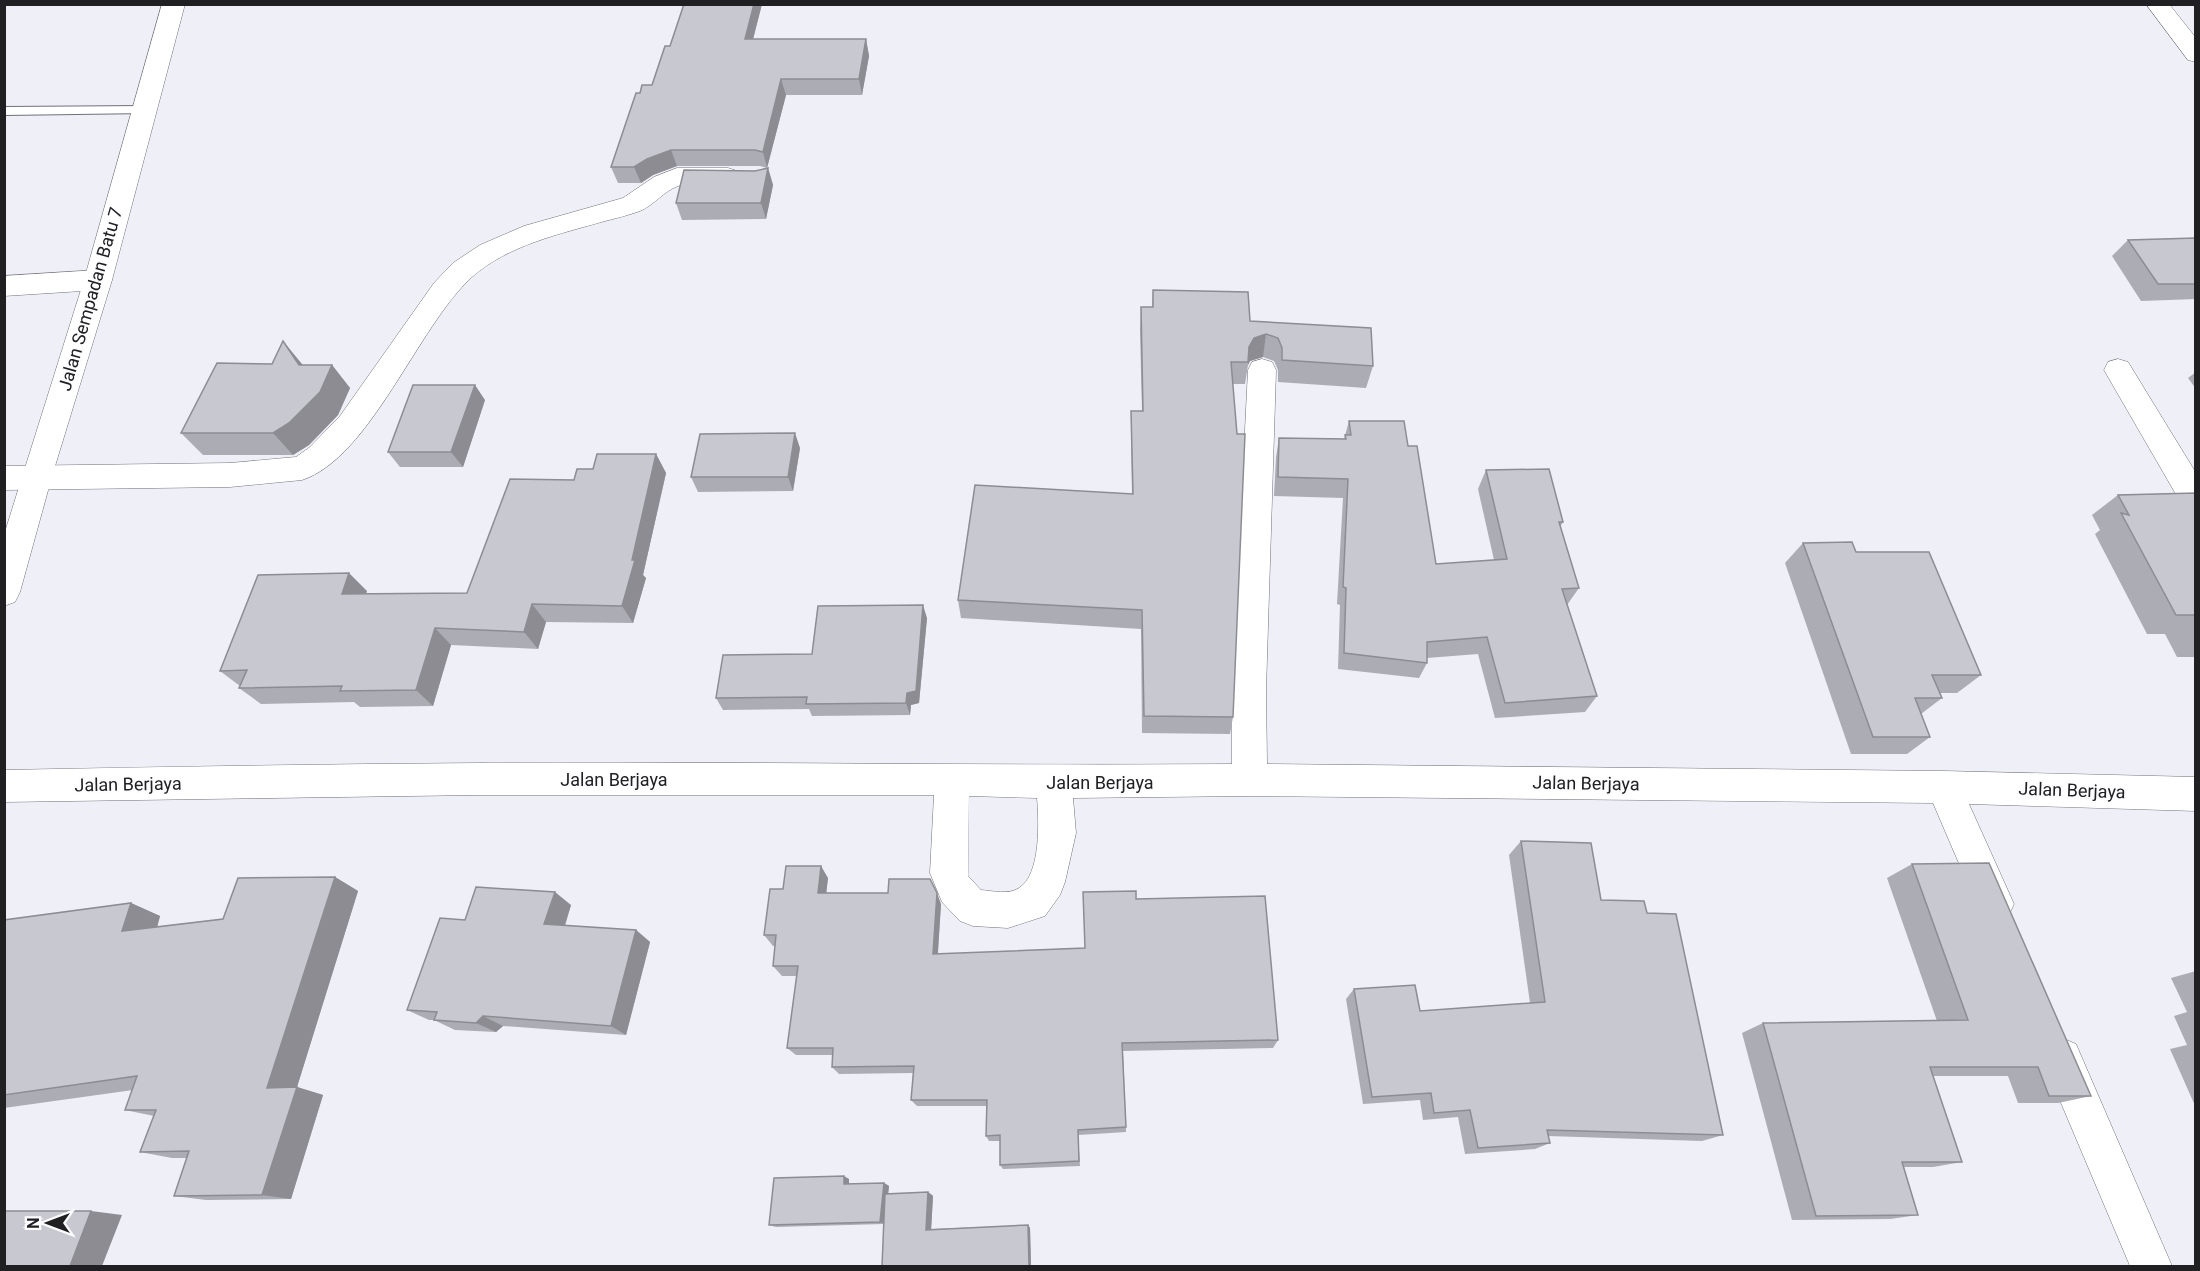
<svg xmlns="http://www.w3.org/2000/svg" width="2200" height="1271" font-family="Roboto,sans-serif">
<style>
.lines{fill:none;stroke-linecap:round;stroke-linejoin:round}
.lane-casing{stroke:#707078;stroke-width:2}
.street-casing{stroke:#707078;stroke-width:1}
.secondary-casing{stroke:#707078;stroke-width:1}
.lane{fill:#fff;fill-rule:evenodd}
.street{fill:#fff;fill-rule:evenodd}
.secondary{fill:#fff;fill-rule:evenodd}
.wall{fill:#acacb4}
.shaded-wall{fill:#8c8c92}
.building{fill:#c8c8d1;stroke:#8c8c92;stroke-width:1.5}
.labels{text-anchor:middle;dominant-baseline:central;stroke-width:4.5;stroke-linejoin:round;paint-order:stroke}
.street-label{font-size:18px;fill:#202023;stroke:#fdfdff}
</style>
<rect width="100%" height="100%" fill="#efeff8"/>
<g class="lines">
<g class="lane-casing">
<polygon id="lane" points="144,106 149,107 151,110 149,113 4,115 4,107"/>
</g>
<g class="street-casing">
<g id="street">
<polygon points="2146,4 2169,4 2196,38 2196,62 2188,60"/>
<path d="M677,168H728L737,171L741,177L737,183C718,188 697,181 678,186C664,191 654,205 640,211C629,215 617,218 605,221C560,234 508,245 472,277C418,326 370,458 302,480L230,487L4,490V466L230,463L296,457L310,447L340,416L434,283L453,263L480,245L524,226L623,198L654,177Z"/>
<polygon points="98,270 108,273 112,280 108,287 98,290 4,296 4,276"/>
<path d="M1262,359L1272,362L1276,370L1266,690L1267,764L1944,771L2196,777V811L1969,804L2014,904L2008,917L1995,922L1982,917L1933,803L1250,796L1073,798L1076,833L1065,882L1060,895L1045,916L1008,928L973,926L960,921L942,902L930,873L934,795H478L4,802V770C163,767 321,764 480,763C731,761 981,766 1232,764V690L1248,370L1252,362ZM969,796L1037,798C1039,820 1041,875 1019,888C1009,895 993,891 981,890L968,876Z"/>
<polygon points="2118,359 2128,362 2196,473 2196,513 2185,510 2104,370 2108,362"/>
<polygon points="2062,1038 2076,1044 2172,1266 2130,1266 2042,1058 2048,1044"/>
</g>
</g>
<g class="secondary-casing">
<polygon id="secondary" points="162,4 185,4 112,280 52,476 20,592 15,602 4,606 4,535 84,280"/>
</g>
<use href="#lane" class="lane"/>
<use href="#street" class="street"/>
<use href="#secondary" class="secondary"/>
</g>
<g class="wall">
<polygon points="684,4 762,4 753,39 866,39 869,56 862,95 786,95 767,168 760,166 677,166 653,175 641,183 618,183 611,167 640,93 652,85 670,46"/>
<polygon points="768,168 773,185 766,219 682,220 676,203"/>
<polygon points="2196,238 2196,299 2141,301 2112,256 2128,240"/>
<polygon points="1153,290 1250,321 1373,366 1366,388 1278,382 1278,370 1274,361 1263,357 1250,361 1248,365 1245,384 1233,384 1233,717 1230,734 1142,733 1141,629 961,618 958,600 1132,494 1131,433 1131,411 1142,411 1140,330 1141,307 1152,307"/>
<polygon points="303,365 332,365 350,388 338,415 309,445 293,455 203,455 181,433"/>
<polygon points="2196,372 2196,389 2188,378"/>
<polygon points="485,400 463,467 400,467 388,452"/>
<polygon points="1349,421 1408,446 1436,564 1494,560 1478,489 1486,470 1563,522 1560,527 1579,588 1567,605 1597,696 1585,712 1495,718 1478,654 1427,658 1427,663 1419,678 1338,669 1340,605 1337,604 1343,498 1274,496 1276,457 1279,438 1344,439"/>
<polygon points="800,448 793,491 698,492 691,477"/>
<polygon points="656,454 666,473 643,575 646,578 633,623 546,622 538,649 451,645 433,706 360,707 354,702 261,704 239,688 240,686 220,671 367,591 366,593 467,593 593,469"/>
<polygon points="2196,493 2196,657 2177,657 2165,634 2147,634 2095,534 2100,530 2092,515 2118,495"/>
<polygon points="1803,543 1856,552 1981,675 1957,693 1939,693 1942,698 1921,714 1930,737 1907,754 1851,754 1785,563"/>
<polygon points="927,618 919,703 911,705 910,715 812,716 809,709 723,710 716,698 812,654"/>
<polygon points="1521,841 1601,900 1647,913 1723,1135 1702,1141 1548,1136 1550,1143 1535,1149 1465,1154 1458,1117 1423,1120 1420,1100 1363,1104 1346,999 1354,989 1420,1011 1530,1003 1509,855"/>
<polygon points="1912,864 2091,1096 2058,1103 2018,1103 2008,1076 1933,1076 1962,1162 1933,1167 1904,1167 1918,1215 1890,1219 1792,1220 1742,1033 1763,1023 1937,1021 1887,878"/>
<polygon points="335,877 358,891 297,1087 323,1095 291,1199 206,1200 174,1196 187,1158 172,1158 140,1152 154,1116 125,1110 133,1090 4,1108 4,920 131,903 160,916 157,927 223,919"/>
<polygon points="828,878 826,893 941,904 938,954 1085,948 1136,899 1278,1040 1273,1048 1123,1051 1126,1127 1126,1132 1078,1135 1080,1166 1003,1169 1000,1165 1000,1141 989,1141 986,1136 987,1106 917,1106 911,1100 913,1073 839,1074 832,1067 833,1055 796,1055 787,1048 797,976 782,976 773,966 775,946 773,946 764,935 783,889"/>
<polygon points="571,905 565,926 636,930 650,942 626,1035 503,1026 496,1032 455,1030 434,1020 429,1020 407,1010 465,920"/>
<polygon points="2196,971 2196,1108 2170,1049 2187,1045 2174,1016 2187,1012 2171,978"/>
<polygon points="849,1179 849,1184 884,1183 889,1186 888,1194 928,1192 933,1196 931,1229 1028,1225 1030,1228 1031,1266 882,1266 884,1224 776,1227 769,1225"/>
</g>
<g class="shaded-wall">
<polygon points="754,4 762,4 749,55 745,39"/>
<polygon points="866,39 869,56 862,95 859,79"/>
<polygon points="781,79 786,95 767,168 763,152"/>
<polygon points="671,150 677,166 653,175 641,183 634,167 647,159"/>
<polygon points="768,168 773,185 766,219 761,203"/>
<polygon points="1266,334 1263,357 1250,361 1248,365 1249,347 1254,338"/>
<polygon points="283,341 302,364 318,388 299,365"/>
<polygon points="332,365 350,388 338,415 309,445 293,455 273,433"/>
<polygon points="475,385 485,400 463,467 451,452"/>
<polygon points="795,433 800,448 793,491 788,477"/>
<polygon points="656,454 666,473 643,575 646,578 633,623 622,606"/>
<polygon points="349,573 367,591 360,611 342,594"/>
<polygon points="532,604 546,622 538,649 524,632"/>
<polygon points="923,605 927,618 919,703 911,705 910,715 906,703 907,693"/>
<polygon points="435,628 451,645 433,706 416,690"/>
<polygon points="821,866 828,878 825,904 818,893"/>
<polygon points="335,877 358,891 297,1087 323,1095 291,1199 262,1195 267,1088"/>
<polygon points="555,892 571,905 561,937 544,924"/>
<polygon points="937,893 941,904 937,964 933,954"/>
<polygon points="131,903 160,916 153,943 122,931"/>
<polygon points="636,930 650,942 626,1035 611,1026"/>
<polygon points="483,1016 503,1026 496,1032 476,1023"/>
<polygon points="844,1176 849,1179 849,1187 844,1184"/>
<polygon points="884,1183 889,1186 885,1224 880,1222"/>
<polygon points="928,1192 933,1196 931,1232 926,1230"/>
<polygon points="91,1211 122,1215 102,1266 70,1266"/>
<polygon points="1028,1225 1030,1228 1031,1266 1029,1266"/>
</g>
<g class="building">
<polygon points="684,4 754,4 745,39 866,39 859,79 781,79 763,152 755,150 671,150 647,159 634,167 611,167 636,93 640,93 642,85 652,85 665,46 670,46"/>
<polygon points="768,168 761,203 676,203 684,170 755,171"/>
<polygon points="2196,238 2196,284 2158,284 2128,240"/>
<polygon points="1153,290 1248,292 1250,321 1371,328 1373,366 1282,360 1282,348 1278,338 1266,334 1254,338 1249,347 1248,362 1231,362 1237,434 1245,434 1233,717 1144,716 1142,610 958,600 975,485 1133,494 1131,411 1143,411 1141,307 1153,307"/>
<polygon points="283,341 299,365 332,365 320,392 289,423 273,433 181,433 217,363 272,364"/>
<polygon points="413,385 475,385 451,452 388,452"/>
<polygon points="1349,421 1404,421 1408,446 1417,446 1436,564 1507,559 1486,470 1549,469 1563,522 1559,522 1579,588 1562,589 1597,696 1505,703 1487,637 1427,642 1427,663 1344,653 1346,588 1343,587 1348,479 1278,477 1279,438 1346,439 1345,435 1351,435"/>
<polygon points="795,433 788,477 691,477 700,434"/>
<polygon points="597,454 656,454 632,560 635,560 622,606 532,604 524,632 435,628 416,690 340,691 342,686 239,688 247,670 220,671 258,575 349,573 342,594 467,593 510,479 574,480 577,469 593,469"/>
<polygon points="2196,493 2196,617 2194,615 2176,615 2121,513 2129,515 2118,495"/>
<polygon points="1852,542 1856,552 1929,552 1981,675 1932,675 1942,698 1915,698 1930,737 1873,737 1803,543"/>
<polygon points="923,605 916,691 907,693 906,703 806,704 807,697 716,698 723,655 812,654 818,606"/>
<polygon points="1521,841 1591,843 1601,900 1644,901 1647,913 1676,914 1723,1135 1547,1130 1550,1143 1478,1148 1470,1110 1434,1113 1431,1093 1372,1097 1354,989 1415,985 1420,1011 1545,1002"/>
<polygon points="1989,863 2091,1096 2049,1096 2038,1067 1930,1067 1962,1162 1902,1162 1918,1215 1816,1216 1763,1023 1968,1020 1912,864"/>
<polygon points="786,866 821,866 818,893 888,893 889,879 930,879 937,893 933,954 1085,948 1083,892 1136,891 1136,899 1265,896 1278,1040 1122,1043 1126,1127 1078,1130 1079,1161 1000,1165 1000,1135 986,1136 987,1100 911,1100 914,1066 832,1067 833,1048 787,1048 798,966 773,966 776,935 764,935 770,889 783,889"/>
<polygon points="335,877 267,1088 297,1087 262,1195 174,1196 189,1151 140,1152 156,1110 125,1110 137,1076 4,1095 4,920 131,903 122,931 223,919 238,878"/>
<polygon points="476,887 555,892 544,924 636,930 611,1026 483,1016 476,1023 434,1020 437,1012 407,1010 440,918 465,920"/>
<polygon points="844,1176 844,1184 884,1183 880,1222 769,1225 774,1178"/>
<polygon points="928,1192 926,1230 1028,1225 1029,1266 882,1266 885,1194"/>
<polygon points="4,1211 91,1211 70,1266 4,1266"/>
</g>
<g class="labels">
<g class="street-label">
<text transform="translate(90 299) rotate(-74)">Jalan Sempadan Batu 7</text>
<text x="614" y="779">Jalan Berjaya</text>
<text x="1100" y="782">Jalan Berjaya</text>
<text transform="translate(1586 783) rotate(1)">Jalan Berjaya</text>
<text transform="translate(128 784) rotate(-1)">Jalan Berjaya</text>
<text transform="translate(2072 790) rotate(2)">Jalan Berjaya</text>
</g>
</g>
<rect width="2200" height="1271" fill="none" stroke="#202023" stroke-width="12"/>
<g transform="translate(48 1223) rotate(270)" stroke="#fdfdff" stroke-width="4.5" paint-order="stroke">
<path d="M0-4.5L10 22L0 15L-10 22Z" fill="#202023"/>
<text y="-9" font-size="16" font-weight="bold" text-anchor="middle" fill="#202023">N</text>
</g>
</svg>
